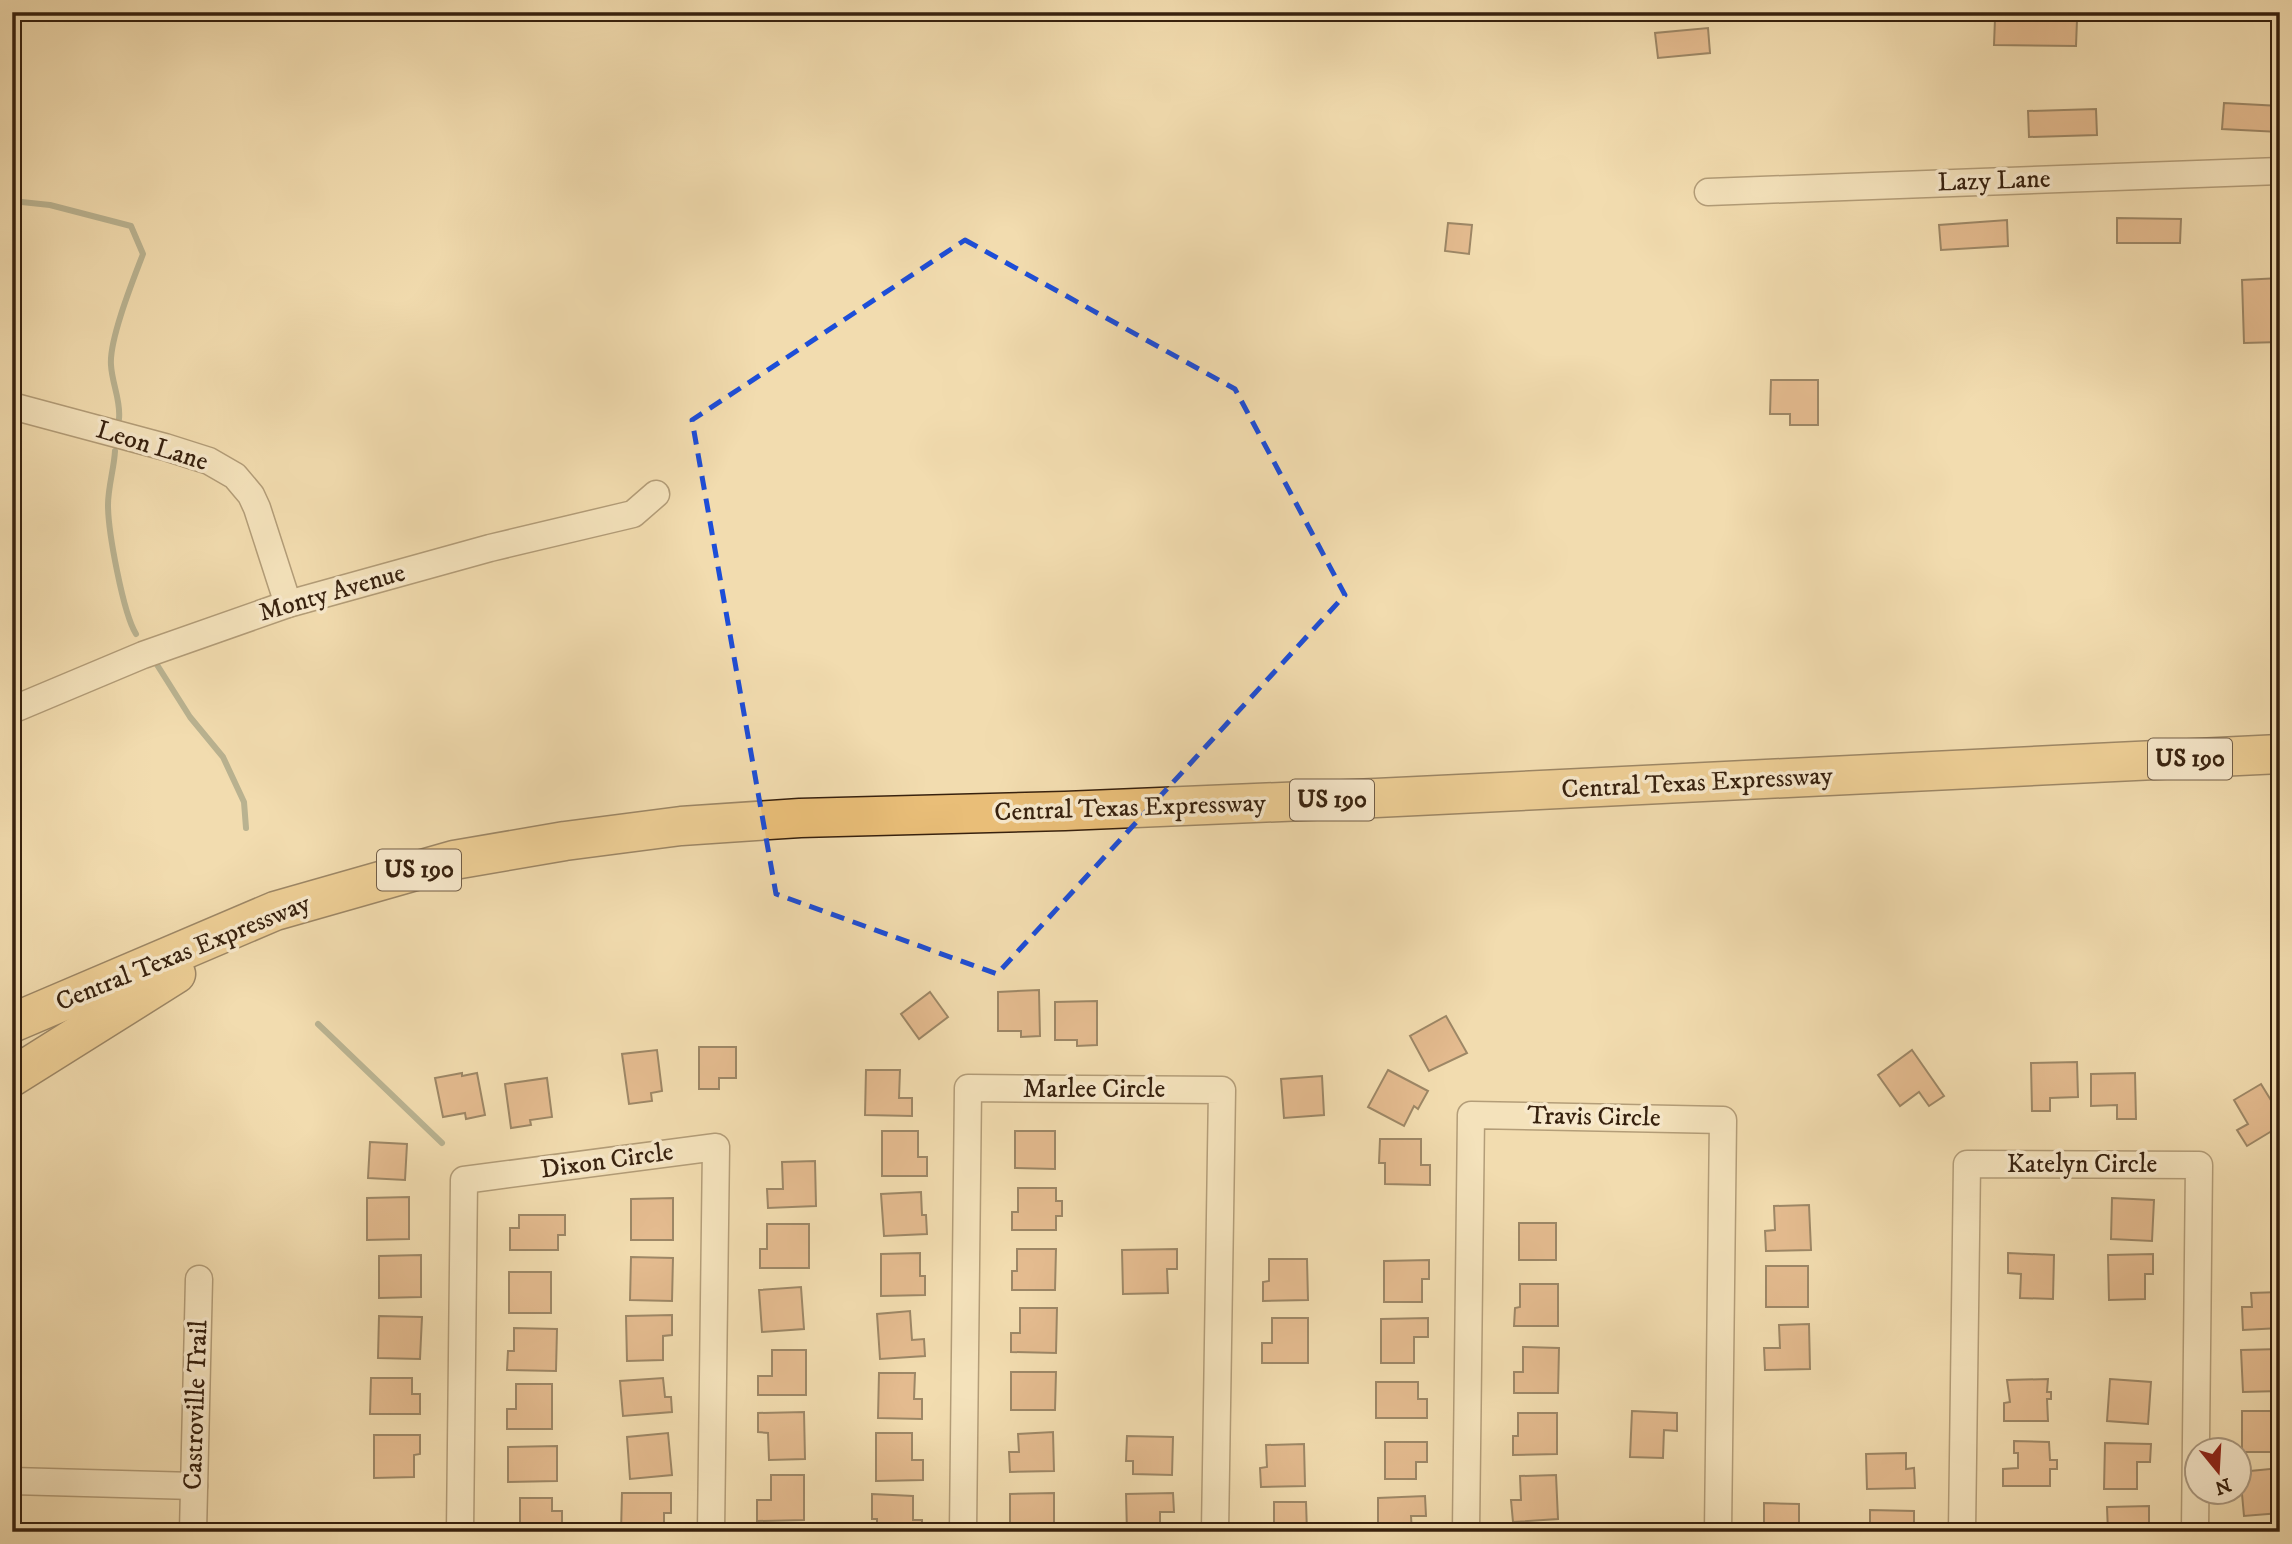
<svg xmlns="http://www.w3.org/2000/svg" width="2292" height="1544" font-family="'IM FELL DW Pica',serif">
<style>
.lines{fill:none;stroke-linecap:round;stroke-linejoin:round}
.stream{stroke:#737e6c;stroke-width:6}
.building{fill:#d39369;stroke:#37210e;stroke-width:2}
.minor-casing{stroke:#665036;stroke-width:29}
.highway-casing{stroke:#37210e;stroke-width:41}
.minor{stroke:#f7e8cb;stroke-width:26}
.highway{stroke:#e9be78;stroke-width:38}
.marked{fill:none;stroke:#1d4ed8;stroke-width:5;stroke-dasharray:14 9;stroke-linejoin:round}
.labels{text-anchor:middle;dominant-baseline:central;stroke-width:7;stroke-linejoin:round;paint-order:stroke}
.shield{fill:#f7e8cb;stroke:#715d47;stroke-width:2}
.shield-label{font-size:24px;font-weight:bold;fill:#37210e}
.street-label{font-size:26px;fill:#37210e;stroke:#f7e8cb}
</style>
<rect width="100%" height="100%" fill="#f2dcaf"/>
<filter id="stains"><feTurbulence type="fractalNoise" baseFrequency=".00286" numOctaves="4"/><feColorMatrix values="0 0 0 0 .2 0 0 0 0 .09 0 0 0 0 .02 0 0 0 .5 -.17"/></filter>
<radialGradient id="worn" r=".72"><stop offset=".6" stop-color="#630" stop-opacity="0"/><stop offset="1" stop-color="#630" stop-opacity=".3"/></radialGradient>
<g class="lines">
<g class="stream">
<path d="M12,201L50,205L131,226L143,254C133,280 109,340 111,365C112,384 121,400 119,419"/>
<path d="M115,451C114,469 108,487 108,505C108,531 123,613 136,634"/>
<polyline points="154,660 190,717 223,757 244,802 246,828"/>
<polyline points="318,1024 442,1143"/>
</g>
</g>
<g class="building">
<polygon points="1995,19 2077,20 2076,46 1994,45"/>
<polygon points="1708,28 1710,53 1658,58 1655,33"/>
<polygon points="2224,103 2280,106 2279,132 2222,129"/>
<polygon points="2096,109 2097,135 2029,137 2028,111"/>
<polygon points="2117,218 2181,219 2180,243 2117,243"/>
<polygon points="2007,220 2008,246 1941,250 1939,225"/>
<polygon points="1448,223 1472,225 1469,254 1445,251"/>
<polygon points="2280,278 2280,342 2244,343 2242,280"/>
<polygon points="1771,380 1818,380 1818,425 1790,425 1790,414 1770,414"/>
<polygon points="1039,990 1040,1036 1021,1037 1021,1031 998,1031 998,992"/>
<polygon points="930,992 948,1017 919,1039 901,1014"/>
<polygon points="1097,1001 1097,1045 1077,1046 1077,1040 1055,1040 1055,1002"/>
<polygon points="1446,1016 1467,1053 1429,1071 1410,1036"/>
<polygon points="699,1047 736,1047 736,1078 719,1078 719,1089 699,1089"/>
<polygon points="657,1050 662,1091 651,1093 652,1101 629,1104 622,1054"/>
<polygon points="1912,1050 1944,1096 1929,1106 1919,1092 1900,1106 1878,1075"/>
<polygon points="2077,1062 2078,1097 2050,1098 2050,1111 2032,1111 2031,1063"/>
<polygon points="866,1070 900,1070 899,1098 912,1098 912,1116 865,1115"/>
<polygon points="1388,1070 1428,1091 1418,1109 1414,1106 1404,1126 1368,1107"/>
<polygon points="462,1073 462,1076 477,1073 485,1115 466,1119 465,1113 443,1117 435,1078"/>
<polygon points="2135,1073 2136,1119 2117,1119 2117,1105 2091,1106 2091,1074"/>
<polygon points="1322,1076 1324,1115 1284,1118 1281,1079"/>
<polygon points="547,1078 552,1117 530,1120 531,1125 511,1128 505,1084"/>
<polygon points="2261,1084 2280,1115 2280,1126 2247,1146 2237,1130 2248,1124 2234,1100"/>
<polygon points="882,1131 918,1131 918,1157 927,1157 927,1176 882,1176"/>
<polygon points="1015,1131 1055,1131 1055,1169 1015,1168"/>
<polygon points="1380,1139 1421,1139 1421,1165 1430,1165 1430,1185 1385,1184 1385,1163 1379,1163"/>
<polygon points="370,1142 407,1144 405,1180 368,1178"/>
<polygon points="815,1161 816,1206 768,1208 767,1189 783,1189 782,1162"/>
<polygon points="1018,1188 1056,1188 1056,1201 1062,1201 1062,1216 1056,1216 1056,1230 1012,1230 1012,1212 1018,1212"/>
<polygon points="921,1192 922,1215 926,1215 927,1234 884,1236 881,1194"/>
<polygon points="409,1197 409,1239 367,1240 367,1198"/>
<polygon points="673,1198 673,1240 631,1240 631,1199"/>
<polygon points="2112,1198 2154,1200 2152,1241 2111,1239"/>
<polygon points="1809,1205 1811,1250 1766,1251 1765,1231 1775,1230 1774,1206"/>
<polygon points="519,1215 565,1215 565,1235 558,1235 558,1250 510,1250 510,1228 519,1228"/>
<rect x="1519" y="1223" width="37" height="37"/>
<polygon points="767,1224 809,1224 809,1268 760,1268 760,1249 767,1249"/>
<polygon points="1017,1249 1056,1249 1055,1290 1012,1290 1012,1271 1017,1271"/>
<polygon points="1177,1249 1177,1269 1167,1269 1168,1293 1123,1294 1122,1250"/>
<polygon points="920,1253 920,1276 925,1276 925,1295 881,1296 881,1254"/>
<polygon points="2008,1253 2054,1255 2053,1299 2020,1298 2021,1274 2008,1273"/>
<polygon points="2153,1254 2153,1274 2145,1274 2145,1299 2109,1300 2108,1255"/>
<polygon points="421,1255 421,1297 379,1298 379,1256"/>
<polygon points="631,1257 673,1258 672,1301 630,1300"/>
<polygon points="1269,1259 1307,1259 1308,1300 1263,1301 1263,1282 1269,1281"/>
<polygon points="1429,1260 1429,1279 1422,1279 1422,1302 1384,1302 1384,1261"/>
<rect x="1766" y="1266" width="42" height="41"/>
<rect x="509" y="1272" width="42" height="41"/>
<polygon points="1520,1284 1558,1284 1558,1326 1514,1326 1515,1308 1520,1307"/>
<polygon points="801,1287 804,1329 762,1332 759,1290"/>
<polygon points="2280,1292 2280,1328 2243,1330 2242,1307 2252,1307 2251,1293"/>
<polygon points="1020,1308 1057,1308 1056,1353 1011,1352 1011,1333 1020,1333"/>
<polygon points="910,1311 912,1340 924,1339 925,1356 880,1359 877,1314"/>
<polygon points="672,1315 672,1335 663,1336 663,1360 627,1361 626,1316"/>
<polygon points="379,1316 422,1317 420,1359 378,1358"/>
<polygon points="1272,1318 1308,1318 1308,1363 1262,1363 1262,1343 1272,1343"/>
<polygon points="1428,1318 1428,1337 1414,1337 1414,1363 1381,1363 1381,1319"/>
<polygon points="1809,1324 1810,1369 1765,1370 1764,1348 1780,1348 1779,1325"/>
<polygon points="514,1328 557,1329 556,1371 507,1370 508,1351 514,1351"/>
<polygon points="1523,1347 1559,1348 1558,1393 1514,1393 1514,1372 1523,1372"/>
<polygon points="2280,1349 2280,1391 2243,1392 2241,1350"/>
<polygon points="772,1350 806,1350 806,1395 758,1395 758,1376 772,1376"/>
<polygon points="1011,1372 1056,1372 1055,1410 1011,1410"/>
<polygon points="879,1373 915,1373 914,1399 922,1399 922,1419 878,1418"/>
<polygon points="371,1378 412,1378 412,1394 420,1394 420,1414 370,1414"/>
<polygon points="663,1378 665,1397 671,1397 672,1412 623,1416 620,1381"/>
<polygon points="2048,1379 2047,1392 2051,1392 2051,1399 2047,1399 2048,1421 2004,1421 2004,1403 2010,1402 2007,1380"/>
<polygon points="2110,1379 2151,1382 2148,1424 2107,1421"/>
<polygon points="1376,1382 1418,1382 1418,1399 1427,1399 1427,1418 1376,1418"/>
<polygon points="516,1384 552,1384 552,1429 507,1429 507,1409 516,1409"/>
<polygon points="1632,1411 1677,1413 1677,1431 1664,1430 1663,1458 1630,1457"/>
<rect x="2242" y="1411" width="38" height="41"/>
<polygon points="804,1412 805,1459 769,1460 768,1433 758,1432 758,1413"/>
<polygon points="1518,1413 1557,1413 1557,1454 1513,1455 1513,1436 1518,1436"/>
<polygon points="1053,1432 1054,1471 1010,1472 1009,1452 1019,1452 1018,1434"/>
<polygon points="668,1433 672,1475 630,1479 627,1437"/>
<polygon points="876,1433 912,1433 912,1460 923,1460 923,1480 876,1481"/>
<polygon points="374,1435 420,1435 420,1454 414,1455 414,1477 374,1478"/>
<polygon points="1127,1436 1173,1437 1172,1475 1133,1474 1133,1461 1126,1461"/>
<polygon points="2014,1441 2049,1442 2050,1460 2057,1460 2057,1469 2050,1469 2050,1486 2003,1486 2003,1469 2018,1468 2018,1453 2014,1453"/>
<polygon points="1385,1442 1427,1442 1427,1462 1416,1462 1416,1479 1385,1479"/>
<polygon points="2105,1443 2151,1444 2150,1462 2137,1462 2137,1489 2104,1489"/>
<polygon points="1304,1444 1305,1486 1261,1487 1260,1468 1267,1467 1266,1445"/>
<polygon points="557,1446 557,1481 508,1482 508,1447"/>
<polygon points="1906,1453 1906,1469 1914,1468 1915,1488 1867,1489 1866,1454"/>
<polygon points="2280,1468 2280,1513 2244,1516 2240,1472"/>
<polygon points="771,1475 804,1475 804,1520 757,1521 757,1500 771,1500"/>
<polygon points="1556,1475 1558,1519 1513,1522 1511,1500 1521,1500 1520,1476"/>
<polygon points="622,1493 671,1493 671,1513 664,1513 664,1532 621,1532"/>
<polygon points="1054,1493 1054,1532 1010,1532 1010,1494"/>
<polygon points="1173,1493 1174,1512 1160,1512 1160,1532 1127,1532 1126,1494"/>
<polygon points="872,1494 913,1496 913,1520 922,1520 922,1532 877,1532 877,1519 872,1519"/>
<polygon points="1425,1496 1426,1516 1411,1516 1412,1532 1378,1532 1378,1498"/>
<polygon points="520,1498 552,1498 552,1511 562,1511 562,1532 505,1532 505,1525 520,1525"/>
<polygon points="1274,1502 1306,1502 1307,1532 1260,1532 1260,1528 1274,1528"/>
<polygon points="1764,1503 1799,1504 1799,1532 1764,1532"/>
<polygon points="2149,1506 2149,1532 2108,1532 2107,1507"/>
<polygon points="1870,1510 1914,1511 1914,1529 1901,1529 1901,1532 1870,1532"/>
</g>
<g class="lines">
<g class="minor-casing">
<g id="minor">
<polyline points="1708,192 2280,171"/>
<polyline points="12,406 165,447 209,461 235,476 251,495 257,508 288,604"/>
<polyline points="12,710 143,655 288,604 490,548 633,514 656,494"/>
<polyline points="12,1481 194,1486"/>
<polyline points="193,1532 199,1279"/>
<polyline points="460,1532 464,1180 716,1147 711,1532"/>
<polyline points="963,1532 968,1088 1222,1090 1215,1532"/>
<polyline points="1466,1532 1471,1115 1723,1120 1718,1532"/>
<polyline points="1962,1532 1967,1164 2199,1165 2195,1532"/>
</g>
</g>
<g class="highway-casing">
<g id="highway">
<polyline points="12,1023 275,911 454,860 565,841 681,826 800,818 1065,811 1376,798 2280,754"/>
<polyline points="12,1077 176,974"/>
</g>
</g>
<use href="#minor" class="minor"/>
<use href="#highway" class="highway"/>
</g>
<path d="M0 0H2292V1544H0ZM965,240L1235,389L1345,595L997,974L776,894L692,420Z" fill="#f2dcaf" fill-opacity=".55" fill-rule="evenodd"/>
<path class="marked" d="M965,240L1235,389L1345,595L997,974L776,894L692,420Z"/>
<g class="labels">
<g class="shield">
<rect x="2148" y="738.5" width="84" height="41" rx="5"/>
<rect x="1290" y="779.5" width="84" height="41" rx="5"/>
<rect x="377" y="849.5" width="84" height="41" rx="5"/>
</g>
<g class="shield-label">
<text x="2190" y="759">US 190</text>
<text x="1332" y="800">US 190</text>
<text x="419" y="870">US 190</text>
</g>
<g class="street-label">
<text transform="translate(1994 181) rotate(-2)">Lazy Lane</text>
<text transform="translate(152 446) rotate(17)">Leon Lane</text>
<text transform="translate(332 593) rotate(-16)">Monty Avenue</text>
<text transform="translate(1697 783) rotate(-3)">Central Texas Expressway</text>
<text transform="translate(1130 808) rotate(-2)">Central Texas Expressway</text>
<text transform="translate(183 953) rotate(-22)">Central Texas Expressway</text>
<text x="1094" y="1089">Marlee Circle</text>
<text transform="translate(1594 1117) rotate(1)">Travis Circle</text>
<text transform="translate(607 1161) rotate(-8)">Dixon Circle</text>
<text x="2082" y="1164">Katelyn Circle</text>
<text transform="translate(196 1405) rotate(-88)">Castroville Trail</text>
</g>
</g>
<rect width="2292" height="1544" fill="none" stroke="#f2dcaf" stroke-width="42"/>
<rect x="14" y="14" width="2264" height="1516" fill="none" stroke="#37210e" stroke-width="3.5"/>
<rect x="21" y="21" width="2250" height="1502" fill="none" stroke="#37210e" stroke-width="2"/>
<g transform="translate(2218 1471) rotate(162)"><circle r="33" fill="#f7e8cb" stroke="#aa987f" stroke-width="2"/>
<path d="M0-5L12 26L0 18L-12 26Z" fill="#8f2418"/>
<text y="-10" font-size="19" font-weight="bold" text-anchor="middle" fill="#37210e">N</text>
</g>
<rect width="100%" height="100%" filter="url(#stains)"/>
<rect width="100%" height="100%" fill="url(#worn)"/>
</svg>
